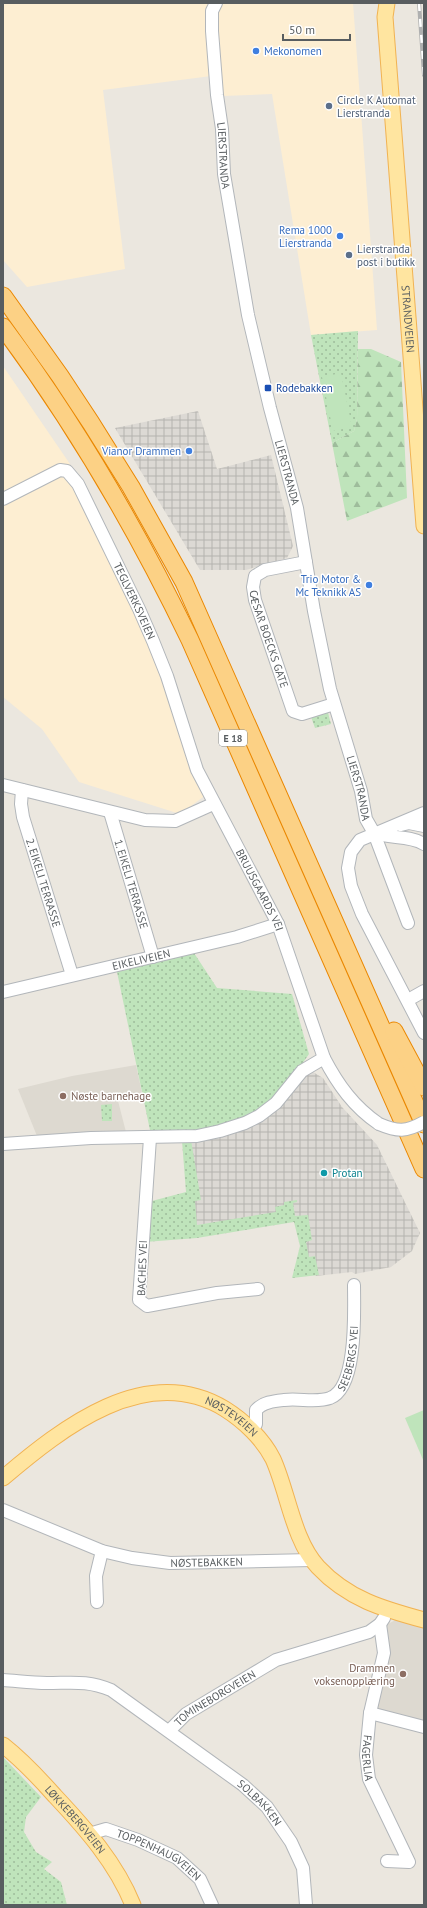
<svg xmlns="http://www.w3.org/2000/svg" width="427" height="1908" font-family="'PT Sans',sans-serif">
<style>
.commercial{fill:#fdeed2}
.industrial{fill:url(#industrial-grid)}
.education{fill:#ddd9d0}
.grass{fill:url(#grass-dots)}
.forest{fill:url(#forest-firs)}
.garden{fill:#bfe4bb}
.lines{fill:none;stroke-linecap:round;stroke-linejoin:round}
.minor-casing{stroke:#b2b6ba;stroke-width:14}
.major-casing{stroke:#f1b353;stroke-width:17}
.highway-casing{stroke:#ea8701;stroke-width:19}
.minor{stroke:#fff;stroke-width:12}
.major{stroke:#ffe5a0;stroke-width:15}
.highway{stroke:#fcd185;stroke-width:17}
.rail-casing{stroke:#afb0b0;stroke-width:4}
.rail{stroke:#fff;stroke-width:2.5;stroke-dasharray:8;stroke-linecap:butt}
.minor-bridge-casing{stroke:#b2b6ba;stroke-width:14;stroke-linecap:butt}
.minor-bridge{stroke:#fff;stroke-width:12}
.shop-dot{fill:#3f7fe0;stroke:#fff;stroke-width:1.5}
.service-dot{fill:#5c6f8a;stroke:#fff;stroke-width:1.5}
.transit-dot{fill:#1a4fb4;stroke:#fff;stroke-width:1.5}
.education-dot{fill:#8d6e63;stroke:#fff;stroke-width:1.5}
.culture-dot{fill:#0f9aa8;stroke:#fff;stroke-width:1.5}
.labels{text-anchor:middle;dominant-baseline:central;stroke-width:3;stroke-linejoin:round;paint-order:stroke}
.shield{fill:#fff;stroke:#8a8e90;stroke-width:1}
.shield-label{font-size:10px;font-weight:bold;fill:#585d60}
.shop-label{font-size:11px;fill:#366cbe;stroke:#fff;text-anchor:end}
.service-label{font-size:11px;fill:#4e5e75;stroke:#fff;text-anchor:start}
.street-label{font-size:11px;fill:#585d60;stroke:#fff}
.transit-label{font-size:11px;fill:#164399;stroke:#fff;text-anchor:start}
.education-label{font-size:11px;fill:#785e54;stroke:#fff;text-anchor:start}
.culture-label{font-size:11px;fill:#0d838f;stroke:#fff;text-anchor:start}
</style>
<defs>
<pattern id="industrial-grid" width="8" height="8" patternUnits="userSpaceOnUse"><rect width="8" height="8" fill="#dcd9d4"/><path d="M0 4h8M4 0v8" fill="none" stroke="#b5b3af"/></pattern>
<pattern id="grass-dots" width="8" height="8" patternUnits="userSpaceOnUse"><rect width="8" height="8" fill="#bfe4bb"/><path d="M2 2h.1M6 6h.1" fill="none" stroke="#9ebc9b" stroke-width="1.8" stroke-linecap="round"/></pattern>
<pattern id="forest-firs" width="22" height="20" patternUnits="userSpaceOnUse"><rect width="22" height="20" fill="#bfe4bb"/><path d="M5 1l3.5 6h-7zM16 11l3.5 6h-7z" fill="#9ebc9b"/></pattern>
</defs>
<rect width="100%" height="100%" fill="#ebe7df"/>
<g class="commercial">
<polygon points="3,3 353,3 377,330 311,335 272,94 223,96 219,75 103,90 125,269 27,287 3,260"/>
<polygon points="3,366 70,464 91,511 130,585 206,795 180,814 79,782 42,729 3,697"/>
</g>
<g class="industrial">
<polygon points="198,411 217,469 271,455 293,546 287,558 246,570 200,570 115,428"/>
<polygon points="313,1072 323,1078 342,1107 377,1145 420,1233 412,1251 391,1267 355,1274 352,1272 316,1276 306,1257 292,1214 194,1226 188,1140 305,1074"/>
</g>
<g class="education">
<polygon points="136,1065 142,1093 117,1097 126,1132 37,1136 18,1089 72,1076"/>
<polygon points="399,1618 424,1625 424,1722 378,1709 375,1704 386,1629 388,1624"/>
</g>
<g class="grass">
<polygon points="358,331 357,419 354,431 332,443 311,335"/>
<polygon points="327,709 331,724 315,728 310,714"/>
<path d="M194,953L217,988L292,994L309,1054C297,1071 284,1090 269,1104C238,1133 191,1132 151,1135L117,972Z"/>
<polygon points="112,1104 112,1121 102,1121 101,1105"/>
<polygon points="191,1140 201,1200 195,1201 197,1225 276,1212 275,1207 284,1205 284,1202 297,1200 297,1202 293,1203 295,1216 308,1215 312,1240 306,1242 309,1257 315,1256 319,1275 292,1278 300,1246 294,1222 197,1238 145,1242 148,1202 186,1192 182,1141"/>
<polygon points="3,1757 41,1797 26,1817 24,1832 36,1852 52,1862 44,1869 61,1882 67,1905 3,1905"/>
</g>
<polygon class="forest" points="358,349 371,349 401,362 407,498 347,521 332,443 354,431 357,419"/>
<g class="garden">
<polygon points="341,373 352,427 333,431 322,377"/>
<polygon points="424,1410 424,1462 405,1418"/>
</g>
<g class="lines">
<g class="minor-casing">
<g id="minor">
<path id="s1" d="M216,3L212,11V31L217,95L222,129L224,174L248,315L270,408L297,508L314,611L330,689L361,791L366,819L374,833L408,923"/>
<path id="s2" d="M3,499L60,470L67,471L78,484L139,609L153,641L167,676L197,770L278,924L324,1058C338,1085 354,1107 379,1124"/>
<path id="s3" d="M306,562L265,570L255,576L253,587L255,600L293,711L302,714L334,704"/>
<polyline points="3,785 145,820 175,821 213,804"/>
<path id="s4" d="M22,790L21,804L23,817L72,975"/>
<path id="s5" d="M110,812L153,957"/>
<polyline points="424,813 360,840 351,852 348,868 351,886 362,914 424,1033"/>
<polyline points="401,825 409,823 424,826"/>
<path d="M374,833C390,839 409,835 424,844"/>
<path id="s6" d="M3,992L237,937L278,924"/>
<polyline points="408,1000 424,991"/>
<polyline points="150,1138 139,1300 147,1306 217,1293 258,1289"/>
<polyline points="3,1144 91,1138 197,1136 220,1131 245,1123 259,1116 276,1103 302,1071 324,1058"/>
<path id="s7" d="M252,1431L256,1424V1410C263,1402 275,1401 284,1400C299,1398 317,1403 330,1398C358,1388 354,1309 354,1285"/>
<path id="s8" d="M3,1510L102,1551L132,1558L170,1563L312,1560"/>
<polyline points="97,1602 96,1576 102,1551"/>
<path id="s9" d="M380,1624L384,1653L370,1713L366,1755L369,1779L409,1862L387,1861"/>
<path id="s10" d="M3,1680C18,1681 32,1683 47,1683C72,1683 87,1680 111,1690L243,1785L267,1807L291,1842L303,1868L306,1905"/>
<polyline points="370,1713 424,1727"/>
<path id="s11" d="M169,1731L186,1714L276,1660L369,1632L380,1624L384,1618"/>
<path id="s12" d="M89,1834L106,1829L138,1840L177,1858L200,1879L212,1905"/>
</g>
</g>
<g class="major-casing">
<g id="major">
<path id="s13" d="M387,3L385,17L424,526"/>
<path id="s14" d="M3,1478C62,1428 146,1361 225,1409C244,1421 263,1439 273,1459C288,1492 293,1540 318,1567C348,1599 383,1609 424,1620"/>
<path id="s15" d="M3,1745C22,1760 39,1778 55,1796C86,1829 116,1863 133,1905"/>
</g>
</g>
<g class="highway-casing">
<g id="highway">
<polyline points="3,296 60,376 91,423 131,487 184,582 424,1124"/>
<path d="M3,327C76,425 137,530 190,640L424,1169"/>
<polyline points="394,1031 424,1087"/>
</g>
</g>
<use href="#minor" class="minor"/>
<use href="#major" class="major"/>
<use href="#highway" class="highway"/>
<g class="rail-casing">
<polyline id="rail" points="419,3 424,75"/>
</g>
<use href="#rail" class="rail"/>
<g class="minor-bridge-casing">
<path id="minor-bridge" d="M379,1124C398,1132 406,1132 424,1122"/>
</g>
<use href="#minor-bridge" class="minor-bridge"/>
</g>
<g class="shop-dot">
<circle cx="256" cy="51" r="4"/>
<circle cx="340" cy="236" r="4"/>
<circle cx="189" cy="451" r="4"/>
<circle cx="369" cy="585" r="4"/>
</g>
<g class="service-dot">
<circle cx="329" cy="106" r="4"/>
<circle cx="349" cy="255" r="4"/>
</g>
<rect class="transit-dot" x="264" y="384" width="8" height="8" rx="2"/>
<g class="education-dot">
<circle cx="63" cy="1096" r="4"/>
<circle cx="403" cy="1674" r="4"/>
</g>
<circle class="culture-dot" cx="324" cy="1173" r="4"/>
<g class="labels">
<rect class="shield" x="219" y="730" width="28" height="16" rx="3"/>
<g class="shield-label">
<text x="233" y="738">E 18</text>
</g>
<g class="shop-label">
<text x="264" y="51" text-anchor="start">Mekonomen</text>
<text x="332" y="230">Rema 1000<tspan x="332" dy="13">Lierstranda</tspan></text>
<text x="181" y="451">Vianor Drammen</text>
<text x="361" y="579">Trio Motor &amp;<tspan x="361" dy="13">Mc Teknikk AS</tspan></text>
</g>
<g class="service-label">
<text x="337" y="100">Circle K Automat<tspan x="337" dy="13">Lierstranda</tspan></text>
<text x="357" y="249">Lierstranda<tspan x="357" dy="13">post i butikk</tspan></text>
</g>
<g class="street-label">
<text stroke="none"><textPath href="#s1" startOffset="154">LIERSTRANDA</textPath></text>
<text stroke="none"><textPath href="#s13" startOffset="317">STRANDVEIEN</textPath></text>
<text stroke="none"><textPath href="#s1" startOffset="478">LIERSTRANDA</textPath></text>
<text stroke="none"><textPath href="#s2" startOffset="218">TEGLVERKSVEIEN</textPath></text>
<text stroke="none"><textPath href="#s3" startOffset="119">CÆSAR BOECKS GATE</textPath></text>
<text stroke="none"><textPath href="#s1" startOffset="802">LIERSTRANDA</textPath></text>
<text stroke="none"><textPath href="#s4" startOffset="96">2. EIKELI TERRASSE</textPath></text>
<text stroke="none"><textPath href="#s5" startOffset="75">1. EIKELI TERRASSE</textPath></text>
<text stroke="none"><textPath href="#s2" startOffset="534">BRUUSGAARDS VEI</textPath></text>
<text stroke="none"><textPath href="#s6" startOffset="142">EIKELIVEIEN</textPath></text>
<text transform="translate(142 1268) rotate(-88)">BACHES VEI</text>
<text stroke="none"><textPath href="#s7" startOffset="145">SEEBERGS VEI</textPath></text>
<text stroke="none"><textPath href="#s14" startOffset="259">NØSTEVEIEN</textPath></text>
<text stroke="none"><textPath href="#s8" startOffset="213">NØSTEBAKKEN</textPath></text>
<text stroke="none"><textPath href="#s11" startOffset="57">TOMINEBORGVEIEN</textPath></text>
<text stroke="none"><textPath href="#s9" startOffset="136">FAGERLIA</textPath></text>
<text stroke="none"><textPath href="#s10" startOffset="296">SOLBAKKEN</textPath></text>
<text stroke="none"><textPath href="#s15" startOffset="104">LØKKEBERGVEIEN</textPath></text>
<text stroke="none"><textPath href="#s12" startOffset="77">TOPPENHAUGVEIEN</textPath></text>
</g>
<g class="transit-label">
<text x="276" y="388">Rodebakken</text>
</g>
<g class="education-label">
<text x="71" y="1096">Nøste barnehage</text>
<text x="395" y="1668" text-anchor="end">Drammen<tspan x="395" dy="13">voksenopplæring</tspan></text>
</g>
<g class="culture-label">
<text x="332" y="1173">Protan</text>
</g>
</g>
<rect width="427" height="1908" fill="none" stroke="#585d60" stroke-width="8"/>
<path d="M283 34v6h67v-6" fill="none" stroke="#585d60" stroke-width="2"/>
<text x="289" y="34" font-size="12" fill="#585d60" stroke="#ffffff" stroke-width="3" paint-order="stroke">50 m</text>
</svg>
